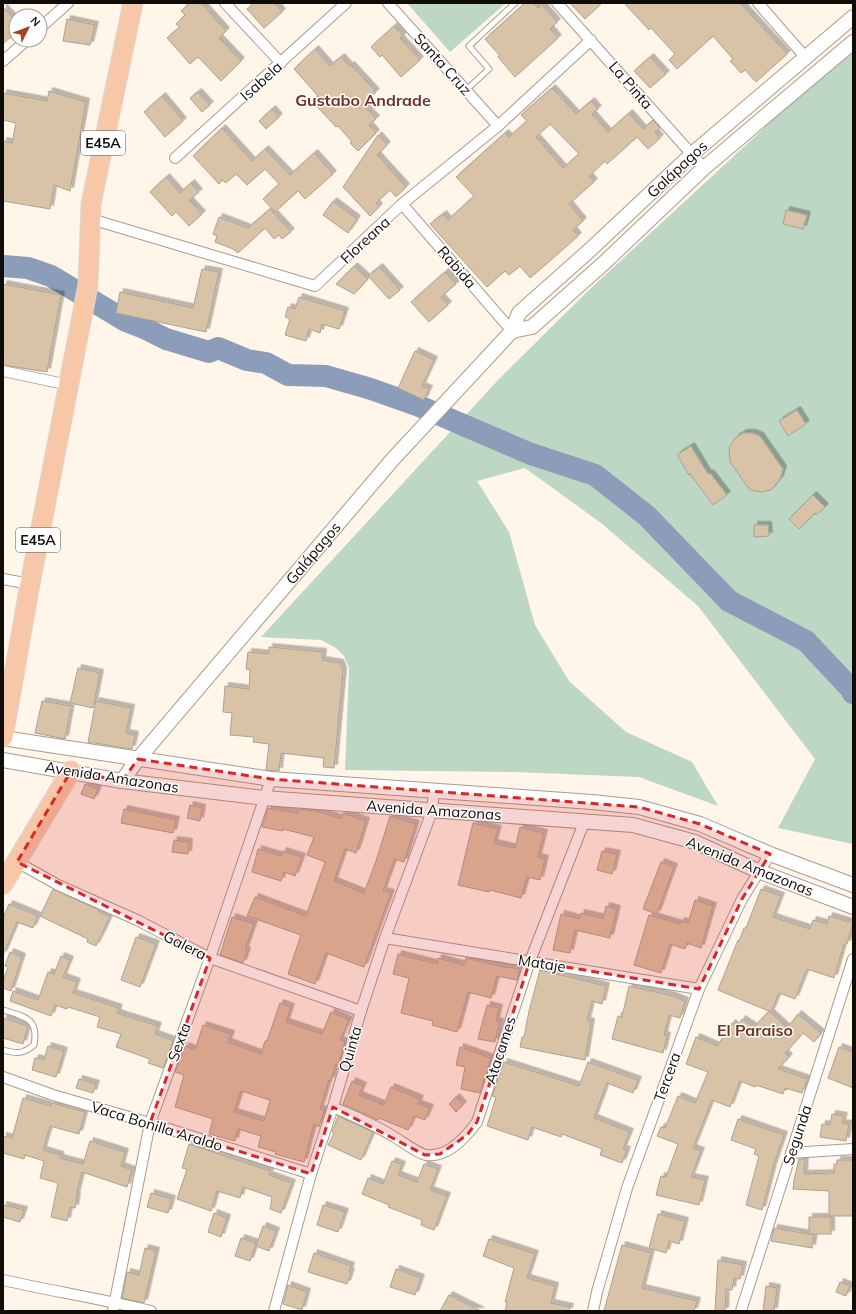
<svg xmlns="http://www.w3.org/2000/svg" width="856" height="1314" font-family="Mulish,sans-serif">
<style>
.green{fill:#bcd7c3}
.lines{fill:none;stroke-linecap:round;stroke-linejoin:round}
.river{stroke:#8b9db9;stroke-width:22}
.building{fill:#d9c3a6;stroke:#aca193;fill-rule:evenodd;filter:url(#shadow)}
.lane-casing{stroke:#a89c8e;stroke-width:7}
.street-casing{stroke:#a89c8e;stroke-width:12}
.secondary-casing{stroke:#a89c8e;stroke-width:16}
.highway-casing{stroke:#d9d8d7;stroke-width:21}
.lane{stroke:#fff;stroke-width:5}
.street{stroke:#fff;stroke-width:10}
.secondary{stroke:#fff;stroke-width:14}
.highway{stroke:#f8c7a8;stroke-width:19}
.marked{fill:#d62828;fill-opacity:0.2;stroke:#d62828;stroke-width:3;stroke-dasharray:8 5;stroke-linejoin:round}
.labels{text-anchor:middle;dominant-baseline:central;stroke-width:3;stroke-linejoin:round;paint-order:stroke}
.shield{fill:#fff;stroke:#585551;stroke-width:1}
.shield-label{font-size:14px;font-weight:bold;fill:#100c07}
.street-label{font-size:15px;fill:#100c07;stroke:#fff}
.neighbourhood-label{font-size:16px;font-weight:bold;fill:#73301e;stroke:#fff}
</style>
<defs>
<filter id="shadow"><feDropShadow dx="3.5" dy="-3.5" stdDeviation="0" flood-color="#0004"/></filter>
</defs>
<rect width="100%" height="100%" fill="#fff5e9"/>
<g class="green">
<polygon points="407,3 506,3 450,52"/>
<polygon points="853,46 853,844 778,828 815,759 698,606 601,523 525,468 477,481 509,532 535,625 569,681 626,732 692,762 718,806 639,777 514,772 345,770 349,668 344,656 336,648 321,640 261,637 499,379 590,289"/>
</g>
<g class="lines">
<polyline class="river" points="3,266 28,268 51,276 126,321 144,328 166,339 209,352 218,348 247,360 266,363 288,375 326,376 371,389 419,406 531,454 595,475 647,516 729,601 806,641 851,689 853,693"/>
</g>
<g class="building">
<polygon points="190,3 201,3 226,31 219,38 241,61 221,81 198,57 190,64 167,38 180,27 176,24 185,15 181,11"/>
<polygon points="254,3 274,3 282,12 264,28 247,9"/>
<polygon points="525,3 533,3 538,8 542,5 557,22 550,29 558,38 515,77 498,57 500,56 485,39"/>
<polygon points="570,3 602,3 585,19"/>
<polygon points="624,3 740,3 787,54 756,82 745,70 741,73 730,61 733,59 713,36 677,69 669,60 675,54 651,28 649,30"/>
<polygon points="3,7 16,21 16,32 3,44"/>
<polygon points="67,19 95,25 90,45 63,41"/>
<polygon points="394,26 403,36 400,38 420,60 401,77 382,55 380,57 371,47"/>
<polygon points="315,49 330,66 341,57 349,66 351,65 376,92 362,104 376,119 369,125 376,133 358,151 350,143 352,142 338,126 336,127 312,101 318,96 294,69"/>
<polygon points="650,57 666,74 650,88 634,71"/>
<path d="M552,88L576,114L591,101L598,109L592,114L608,132L629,113L643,129L653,120L660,128L655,132L660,138L648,149L637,137L607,164L605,161L589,176L594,182L569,204L583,221L573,230L578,236L551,260L530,278L520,266L509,275L505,271L487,287L430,224L443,214L448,220L474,196L456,177L505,133L509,137L527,121L521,115ZM550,124L579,154L563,168L536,137Z"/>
<polygon points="49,91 86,102 70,191 54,185 50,209 3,201 3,141 12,143 16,123 3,120 3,93 47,101"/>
<polygon points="198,92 210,105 202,112 190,98"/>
<polygon points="162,96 183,121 165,137 144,112"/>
<polygon points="272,109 279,117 266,129 259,121"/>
<polygon points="222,128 252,161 265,149 290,175 314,153 333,174 305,199 298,191 275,212 263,199 279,184 265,169 247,185 236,174 226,183 222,180 219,184 193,156"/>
<polygon points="378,135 387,145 377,155 406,187 396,197 390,190 376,203 379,207 370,216 343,187"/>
<polygon points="166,177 180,193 191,183 199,192 189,200 202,214 189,226 176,212 172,216 150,192"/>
<polygon points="333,201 357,219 348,233 323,215"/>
<polygon points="270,209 291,232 282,239 279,235 274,239 265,228 238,253 233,249 215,242 217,236 213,234 219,217 248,228"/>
<polygon points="786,210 807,215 803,229 783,224"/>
<polygon points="354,266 368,279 354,294 336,284"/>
<polygon points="379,267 400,290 389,299 368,276"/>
<polygon points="202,269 219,272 206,332 116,313 120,292 193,308"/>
<polygon points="445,272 456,284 441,297 448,305 429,322 411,302"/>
<polygon points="3,284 61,295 47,372 3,365"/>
<polygon points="299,297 345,311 339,329 322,324 320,333 309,329 306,341 285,335 290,319 285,317 288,307 295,309"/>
<polygon points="415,351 434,360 422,386 429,389 424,400 398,388"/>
<polygon points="797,410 806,424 788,436 779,421"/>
<polygon points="743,433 752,433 760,436 783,469 780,479 771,490 761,492 750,490 730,462 729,448 735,438"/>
<polygon points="691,446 708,474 710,473 727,495 713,505 690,474 689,475 677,455"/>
<polygon points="813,495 825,507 816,515 815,513 799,529 789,519"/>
<polygon points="754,525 768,525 769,536 754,537"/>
<polygon points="269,647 323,652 322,660 340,663 343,671 334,768 323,767 324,758 281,753 279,771 266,770 269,744 253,742 254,737 230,735 232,713 223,712 225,686 249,689 250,670 246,669 248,652 269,654"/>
<polygon points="78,668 100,673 93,708 70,703"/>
<polygon points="42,701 71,706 65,739 35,733"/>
<polygon points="96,701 131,708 126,733 135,735 132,749 88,742"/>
<polygon points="85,784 98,789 94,799 81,794"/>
<polygon points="190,805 202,808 200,821 187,818"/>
<polygon points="268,808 298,813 299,809 308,810 321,812 341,819 343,813 366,821 356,853 345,849 334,881 364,893 376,861 390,816 416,824 404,862 395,859 392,866 383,891 391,893 364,967 326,953 315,984 288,974 301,935 247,916 255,897 306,916 325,862 307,855 314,837 283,829 283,831 262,827"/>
<polygon points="124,809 176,820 173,833 121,823"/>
<polygon points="473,823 498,829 494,843 515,848 520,827 544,833 538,857 545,859 540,880 527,877 521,898 490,890 489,892 458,885"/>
<polygon points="174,840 189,842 188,854 172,852"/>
<polygon points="258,849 281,856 283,851 302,857 295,876 284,872 281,881 252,872"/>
<polygon points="602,851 617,854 612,874 597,870"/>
<polygon points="661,862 674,867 657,914 643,909"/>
<polygon points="53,889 99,910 98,911 110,917 96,946 87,942 88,939 40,916"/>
<polygon points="761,889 781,896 773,917 810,929 813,920 827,924 829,916 853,923 847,944 844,944 834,978 807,969 795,999 779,993 771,1012 718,990 738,940 739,941 744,928 746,928"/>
<polygon points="695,900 713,906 701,948 687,943 685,949 670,944 661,973 634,965 649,915 680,924 681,921 688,923"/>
<polygon points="9,904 38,916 33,928 17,922 3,955 3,918"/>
<polygon points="606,906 617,909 610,938 575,930 570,953 553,950 561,914 580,919 581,913 603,918"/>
<polygon points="232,917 254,924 245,950 247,951 243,963 220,955"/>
<polygon points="136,937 156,944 140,987 121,980"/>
<polygon points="10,952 22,957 11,991 3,988 3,981 8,967 5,966"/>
<polygon points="398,954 437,964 438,958 464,965 466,958 508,968 508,967 520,969 517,980 497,976 491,998 468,992 457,1032 432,1025 433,1021 401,1013 409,978 393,974"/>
<polygon points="61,956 70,960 63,977 77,982 73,993 119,1008 117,1013 158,1026 155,1034 172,1040 173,1042 163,1068 148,1063 150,1059 116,1047 121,1034 97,1027 100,1017 68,1007 67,1009 55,1005 51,1016 10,1001 13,991 38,1000 48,972 54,974"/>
<polygon points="540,970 606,986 602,1004 592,1001 587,1021 591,1022 585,1060 520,1047 522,1037 524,1037 529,1011"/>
<polygon points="629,986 673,996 685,1001 680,1018 669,1015 664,1035 667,1036 663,1053 612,1039 618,1016 622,1017"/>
<path d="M280,1003L291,1007L286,1022L322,1034L331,1012L349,1020L340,1040L345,1042L338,1065L336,1064L331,1081L329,1080L320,1109L324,1110L319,1127L314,1124L304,1162L275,1154L276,1152L258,1147L261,1136L238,1129L235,1141L209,1134L213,1119L175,1107L184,1075L175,1072L185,1046L195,1050L203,1025L231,1034L228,1042L261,1054L265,1041H267ZM241,1091L270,1100L264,1121L234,1112Z"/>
<polygon points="487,1005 499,1008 496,1021 500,1022 495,1042 478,1039"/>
<polygon points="769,1011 787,1028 798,1014 821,1033 814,1042 803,1033 785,1053 789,1057 778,1069 807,1079 802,1093 785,1088 783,1094 756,1085 755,1087 740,1081 730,1107 712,1100 693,1148 701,1151 691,1177 705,1180 699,1205 656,1195 661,1176 666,1177 678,1144 657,1136 661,1127 665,1128 678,1096 695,1103 708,1072 686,1064 696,1037 717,1046 732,1023 737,1027 742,1019 754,1027"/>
<polygon points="3,1018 28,1026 23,1044 3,1038"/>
<polygon points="48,1046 64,1051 56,1077 32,1070 35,1058 44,1060"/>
<polygon points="460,1047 491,1058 480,1093 461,1089 465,1067 456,1065"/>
<polygon points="839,1047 853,1052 853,1088 828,1078"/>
<polygon points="504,1062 579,1086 588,1062 638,1080 633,1093 607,1083 594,1118 630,1132 623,1149 627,1150 622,1163 600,1155 602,1149 562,1134 561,1137 532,1127 528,1140 487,1126 496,1097 492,1096"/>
<polygon points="79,1079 96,1084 93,1093 76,1088"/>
<polygon points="352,1081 363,1086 359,1095 384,1105 391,1087 420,1099 418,1104 430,1108 425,1120 414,1116 408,1130 379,1118 378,1120 343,1104"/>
<polygon points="456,1097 463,1105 456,1112 449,1104"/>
<polygon points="23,1098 51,1106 52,1103 85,1112 79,1134 50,1126 43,1150 60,1155 60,1158 83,1164 90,1141 125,1152 121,1166 132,1170 127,1187 82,1172 76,1196 77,1196 75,1208 70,1207 67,1221 51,1217 58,1183 40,1178 44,1161 25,1155 24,1159 3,1153 3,1136 12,1138"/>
<polygon points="832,1114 844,1116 842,1123 849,1124 846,1141 820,1137 822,1124 830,1125"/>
<polygon points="338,1116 373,1132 361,1160 328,1145 334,1133 332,1132"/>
<polygon points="738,1119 784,1135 773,1167 762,1210 746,1205 759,1156 754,1154 756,1149 731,1140"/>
<polygon points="189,1144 270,1171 269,1175 292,1183 281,1213 270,1209 272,1197 243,1187 240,1198 217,1191 211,1211 177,1199 187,1169 182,1168"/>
<polygon points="799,1159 805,1159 804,1174 834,1173 834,1164 837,1164 837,1160 853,1160 853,1216 829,1216 829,1191 793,1189 794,1180"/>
<polygon points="392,1161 402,1165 398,1175 417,1182 424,1164 438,1169 430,1190 447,1196 434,1230 421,1225 422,1220 388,1207 389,1205 362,1194 368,1178 383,1184"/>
<polygon points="151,1193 172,1199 168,1213 147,1207"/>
<polygon points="3,1205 24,1210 20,1222 3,1217"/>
<polygon points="323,1205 345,1212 338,1232 317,1225"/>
<polygon points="214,1213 227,1218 221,1237 208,1232"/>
<polygon points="658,1214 685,1221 679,1244 669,1241 666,1253 649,1248"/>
<rect x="809" y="1217" width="22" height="17"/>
<polygon points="263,1226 276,1231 269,1251 256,1246"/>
<polygon points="774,1228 814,1235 812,1248 771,1241"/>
<polygon points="241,1238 256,1243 250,1261 235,1256"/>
<polygon points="489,1239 535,1254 527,1278 555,1286 551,1303 570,1307 569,1311 505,1311 507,1303 505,1302 514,1268 483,1256"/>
<polygon points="622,1245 651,1253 642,1288 697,1301 694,1311 604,1311"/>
<polygon points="145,1248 156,1251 144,1303 122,1298 127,1272 139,1275"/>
<polygon points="314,1253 351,1266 349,1272 351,1272 347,1284 308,1272"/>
<polygon points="718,1260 743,1265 740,1279 734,1278 732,1290 726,1289 725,1311 715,1311"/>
<polygon points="396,1269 421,1278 415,1295 390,1287"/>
<polygon points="840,1282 850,1286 846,1296 836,1292"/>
<polygon points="288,1285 307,1292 302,1310 283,1304"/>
<polygon points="766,1286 777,1288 774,1311 763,1311"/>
<polygon points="449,1295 481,1311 440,1311"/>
</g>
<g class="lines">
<g class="lane-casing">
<g id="lane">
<polyline points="466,90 489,69 469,46 515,3"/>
<path d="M3,1010C25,1017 39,1018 34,1045C23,1054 17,1054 3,1050"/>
</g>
</g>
<g class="street-casing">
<g id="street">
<polyline points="225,3 281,63"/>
<polyline points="388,3 498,126"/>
<polyline points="557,3 704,168"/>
<polyline points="758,3 806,58"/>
<polyline points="40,28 68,3"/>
<polyline points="3,61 27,40"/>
<polyline points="175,158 346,3"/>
<polyline points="402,204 512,331"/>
<polyline points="91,219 315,286 402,204 498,126 591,40"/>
<polyline points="3,371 69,385"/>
<polyline points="3,579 30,584"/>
<polyline points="17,862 58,885 137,920 210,958 361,1011"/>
<polyline points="385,938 699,989"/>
<polyline points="3,1077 53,1095 150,1123 311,1174"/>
<path d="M333,1107C353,1116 373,1124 391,1135C399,1139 418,1154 426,1155C447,1158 466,1137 477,1122L530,961L585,820"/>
<polyline points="791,1153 853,1149"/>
<path d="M3,1280C52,1291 102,1299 151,1311"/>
<polyline points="113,1311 150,1123 210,958 271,779"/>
<polyline points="274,1311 311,1174 333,1107 361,1011 385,938 432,811 434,791"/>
<polyline points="593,1311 597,1292 627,1188 699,989 742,899 770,854"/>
<polyline points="741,1311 853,959"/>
</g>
</g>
<g class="secondary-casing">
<g id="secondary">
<polyline points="512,331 532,327 604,263 704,168 853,42"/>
<polyline points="3,738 271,779 592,802 639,807 700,824 770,854 853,885"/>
<polyline points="3,760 122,781 264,798 633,825 695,842 758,871 853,907"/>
<polyline points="122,781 138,759 393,459 512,331 519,313 591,249 692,154 853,17"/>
</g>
</g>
<g class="highway-casing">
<g id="highway">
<polyline points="3,737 30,584 88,285 91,204 133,3"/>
<polyline points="3,884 71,771"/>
</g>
</g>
<use href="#lane" class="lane"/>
<use href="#street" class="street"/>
<use href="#secondary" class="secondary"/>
<use href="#highway" class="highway"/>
</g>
<path class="marked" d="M138,759L271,779L639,807L700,824L770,854L742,899L699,989L530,961L477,1122L467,1135L440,1154L425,1155L333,1107L311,1174L150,1123L210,958L17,862L71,771L122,781Z"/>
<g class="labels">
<g class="shield">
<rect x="81" y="131" width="44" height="24" rx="3"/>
<rect x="16" y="528" width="44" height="24" rx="3"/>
</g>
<g class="shield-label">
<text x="103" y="143">E45A</text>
<text x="38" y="540">E45A</text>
</g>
<g class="street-label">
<text transform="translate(443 64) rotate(48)">Santa Cruz</text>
<text transform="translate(261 81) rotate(-42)">Isabela</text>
<text transform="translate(631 85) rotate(49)">La Pinta</text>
<text transform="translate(677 169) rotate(-43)">Galápagos</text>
<text transform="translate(365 240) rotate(-43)">Floreana</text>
<text transform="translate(457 267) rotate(49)">Rabida</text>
<text transform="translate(313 553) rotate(-50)">Galápagos</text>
<text transform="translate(112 777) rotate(9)">Avenida Amazonas</text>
<text transform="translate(434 810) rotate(4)">Avenida Amazonas</text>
<text transform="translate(750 866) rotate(22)">Avenida Amazonas</text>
<text transform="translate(185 945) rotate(27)">Galera</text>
<text transform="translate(542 963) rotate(9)">Mataje</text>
<text transform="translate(179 1042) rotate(-70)">Sexta</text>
<text transform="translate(350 1049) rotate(-74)">Quinta</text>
<text transform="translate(500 1050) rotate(-72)">Atacames</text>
<text transform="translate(667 1077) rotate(-70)">Tercera</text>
<text transform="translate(157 1126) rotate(17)">Vaca Bonilla Araldo</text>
<text transform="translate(797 1135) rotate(-72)">Segunda</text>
</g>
<g class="neighbourhood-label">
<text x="363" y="100">Gustabo Andrade</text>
<text x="755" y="1030">El Paraiso</text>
</g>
</g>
<rect width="856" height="1314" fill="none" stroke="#100c07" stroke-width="8"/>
<g transform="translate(28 28) rotate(48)"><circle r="19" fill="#ffffff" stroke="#9f9e9c"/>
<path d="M0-3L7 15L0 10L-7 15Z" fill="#a94025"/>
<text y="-6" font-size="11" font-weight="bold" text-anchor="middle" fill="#100c07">N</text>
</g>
</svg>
